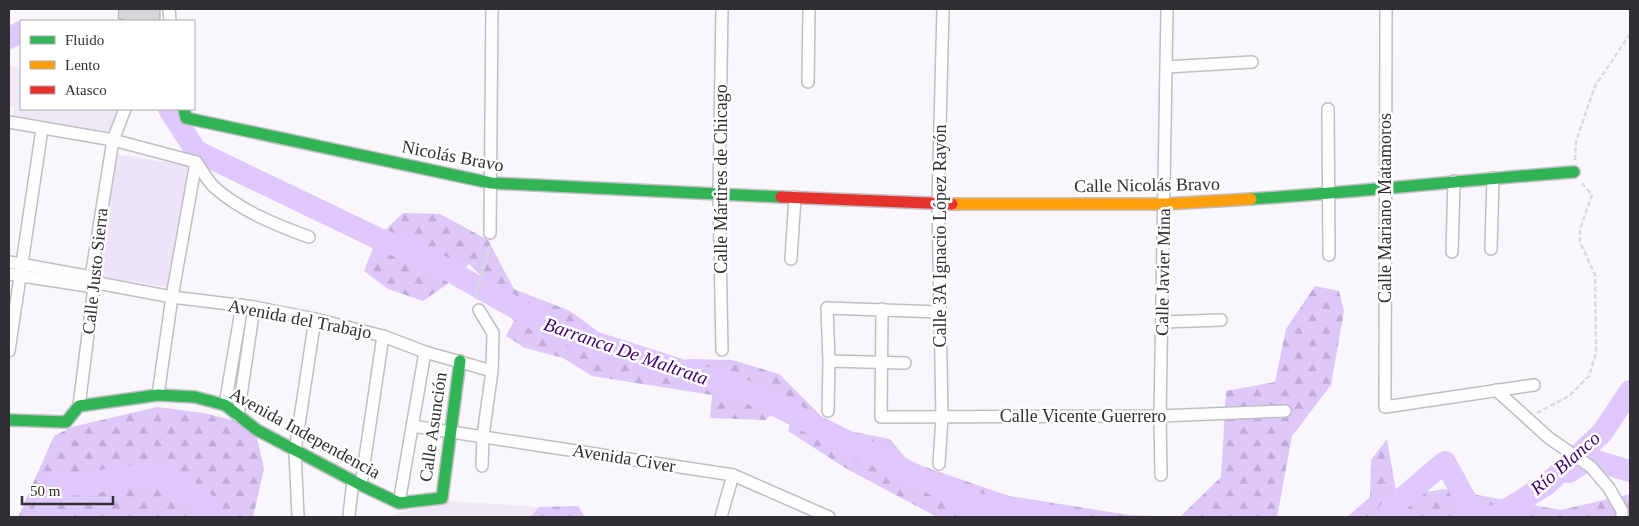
<svg xmlns="http://www.w3.org/2000/svg" width="1639" height="526" font-family="Georgia,serif">
<style>
.built{fill:#eee9f5}
.forest{fill:url(#forest-firs)}
.pitch{fill:#eee4fa}
.lines{fill:none;stroke-linecap:round;stroke-linejoin:round}
.river{stroke:#dfc8fc;stroke-width:22}
.building{fill:#d7d6da;stroke:#aeacb0}
.street-casing{stroke:#c0bec2;stroke-width:14}
.fast-casing{stroke:#c0bec2;stroke-width:14}
.slow-casing{stroke:#c0bec2;stroke-width:14}
.jam-casing{stroke:#c0bec2;stroke-width:14}
.path{stroke:#dadadc;stroke-width:2.5;stroke-dasharray:5 2.5;stroke-linecap:butt}
.street{stroke:#fefeff;stroke-width:11}
.fast{stroke:#30b455;stroke-width:11}
.slow{stroke:#ff9f0a;stroke-width:11}
.jam{stroke:#e5322d;stroke-width:11}
.labels{text-anchor:middle;dominant-baseline:central;stroke-width:5;stroke-linejoin:round;paint-order:stroke}
.street-label{font-size:18px;fill:#312f33;stroke:#fff}
.water-label{font-size:19px;font-style:italic;fill:#42006c;stroke:#fff}
</style>
<defs>
<pattern id="forest-firs" width="22" height="20" patternUnits="userSpaceOnUse" patternTransform="scale(1.25)"><rect width="22" height="20" fill="#dec7f9"/><path d="M5 1l3.5 6h-7zM16 11l3.5 6h-7z" fill="#bfabd6"/></pattern>
</defs>
<rect width="100%" height="100%" fill="#f9f6fc"/>
<g class="built">
<polygon points="9,66 21,68 21,109 118,109 109,133 13,118 14,107 9,106"/>
<polygon points="448,501 539,507 530,517 383,517"/>
</g>
<g class="forest">
<polygon points="403,213 440,214 488,240 514,289 570,311 645,366 691,359 732,360 779,374 833,428 890,439 908,461 1009,496 1129,515 1180,517 1221,477 1226,391 1275,382 1286,329 1315,286 1339,291 1344,311 1331,385 1292,436 1277,517 937,517 847,469 788,431 791,420 776,408 766,420 710,418 712,395 592,376 563,358 525,348 506,336 514,321 493,287 469,264 446,285 423,301 388,289 364,271 377,238"/>
<polygon points="157,407 203,413 232,420 256,433 264,469 253,517 18,517 54,436 72,427"/>
<polygon points="1387,439 1397,497 1444,489 1561,510 1630,494 1630,517 1347,517 1370,497 1371,460"/>
<polygon points="578,506 585,517 530,517 539,507"/>
</g>
<polygon class="pitch" points="116,154 190,166 171,288 97,276"/>
<g class="lines">
<g class="river">
<polyline points="9,38 21,32"/>
<polyline points="169,109 196,151 377,238 423,256 553,329 746,391 972,503 1057,517"/>
<polyline points="1569,472 1589,459 1630,471"/>
<polyline points="42,517 54,487 164,473 207,505 216,517"/>
<polyline points="1386,517 1393,506 1445,462 1475,517"/>
<polyline points="1486,517 1496,516 1546,485 1602,433 1630,391"/>
</g>
</g>
<polygon class="building" points="119,9 160,9 160,21 127,21 118,18"/>
<g class="lines">
<g class="street-casing">
<g id="street">
<polyline points="169,9 170,21"/>
<polyline points="722,9 719,194 722,350"/>
<polyline points="1386,9 1385,407 1534,385"/>
<polyline points="1166,67 1252,62"/>
<polyline points="808,82 809,9"/>
<polyline points="1328,109 1329,255"/>
<polyline points="9,122 113,140 196,162"/>
<path d="M196,162C202,170 207,180 214,187C241,211 276,225 309,237"/>
<polyline points="490,233 492,9"/>
<polyline points="1491,249 1493,178"/>
<polyline points="1452,252 1454,181"/>
<polyline points="791,259 795,197"/>
<polyline points="9,262 91,277 103,284 172,297 254,307 315,319 383,336 425,352 492,371"/>
<polyline points="9,274 94,287 98,286"/>
<polyline points="882,309 881,417 1160,416 1285,411"/>
<polyline points="479,310 493,333 492,371 483,436 482,466"/>
<polyline points="1162,322 1221,320"/>
<polyline points="9,351 42,129"/>
<polyline points="829,361 905,363"/>
<polyline points="1496,390 1549,438 1591,467 1609,488 1622,511 1622,517"/>
<polyline points="158,395 172,297 196,162"/>
<polyline points="225,405 242,305"/>
<polyline points="79,406 94,287 91,277 113,140 125,109"/>
<polyline points="828,411 829,361 827,308 939,312"/>
<polyline points="238,416 254,307"/>
<polyline points="412,426 733,475 829,517"/>
<polyline points="939,464 942,417 938,204 943,9"/>
<polyline points="1161,475 1160,416 1167,9"/>
<polyline points="361,485 383,336"/>
<polyline points="399,503 425,352"/>
<polyline points="349,515 353,481"/>
<polyline points="298,517 295,451 315,319"/>
<polyline points="721,517 733,475"/>
</g>
</g>
<g class="fast-casing">
<g id="fast">
<polyline points="184,109 186,118 491,183 781,197"/>
<path d="M1251,199C1359,192 1466,180 1574,172"/>
<polyline points="9,420 66,422 79,406 158,395 195,397 225,405 257,430 361,485 399,503 442,498 460,361"/>
</g>
</g>
<g class="slow-casing">
<polyline id="slow" points="952,204 1165,204 1251,199"/>
</g>
<g class="jam-casing">
<polyline id="jam" points="781,197 952,204"/>
</g>
<g class="path">
<polyline points="1575,160 1576,141 1595,86 1630,34"/>
<polyline points="476,299 476,295 490,245"/>
<polyline points="1537,413 1569,396 1589,376 1596,353 1595,275 1580,242 1580,229 1592,195 1582,183"/>
</g>
<use href="#street" class="street"/>
<use href="#fast" class="fast"/>
<use href="#slow" class="slow"/>
<use href="#jam" class="jam"/>
</g>
<g class="labels">
<g class="street-label">
<text transform="translate(453 156) rotate(11)">Nicolás Bravo</text>
<text transform="translate(721 179) rotate(-90)">Calle Mártires de Chicago</text>
<text transform="translate(1147 185) rotate(-1)">Calle Nicolás Bravo</text>
<text transform="translate(1385 208) rotate(-90)">Calle Mariano Matamoros</text>
<text transform="translate(940 236) rotate(-90)">Calle 3A Ignacio López Rayón</text>
<text transform="translate(95 271) rotate(-84)">Calle Justo Sierra</text>
<text transform="translate(1163 272) rotate(-89)">Calle Javier Mina</text>
<text transform="translate(300 319) rotate(11)">Avenida del Trabajo</text>
<text x="1083" y="416">Calle Vicente Guerrero</text>
<text transform="translate(433 427) rotate(-82)">Calle Asunción</text>
<text transform="translate(305 433) rotate(29)">Avenida Independencia</text>
<text transform="translate(624 458) rotate(9)">Avenida Civer</text>
</g>
<g class="water-label">
<text transform="translate(626 351) rotate(19)">Barranca De Maltrata</text>
<text transform="translate(1565 463) rotate(-41)">Río Blanco</text>
</g>
</g>
<rect width="1639" height="526" fill="none" stroke="#312f33" stroke-width="20"/>
<rect x="20" y="20" width="175" height="90" fill="#ffffff" stroke="#adacad"/>
<rect x="30" y="36" width="25" height="8" fill="#30b455" stroke="#adacad"/>
<text x="65" y="45" font-size="15" fill="#312f33">Fluido</text>
<rect x="30" y="61" width="25" height="8" fill="#ff9f0a" stroke="#adacad"/>
<text x="65" y="70" font-size="15" fill="#312f33">Lento</text>
<rect x="30" y="86" width="25" height="8" fill="#e5322d" stroke="#adacad"/>
<text x="65" y="95" font-size="15" fill="#312f33">Atasco</text>
<path d="M22 496v8h91v-8" fill="none" stroke="#312f33" stroke-width="2.5"/>
<text x="30" y="496" font-size="15" fill="#312f33" stroke="#ffffff" stroke-width="4" paint-order="stroke">50 m</text>
</svg>
